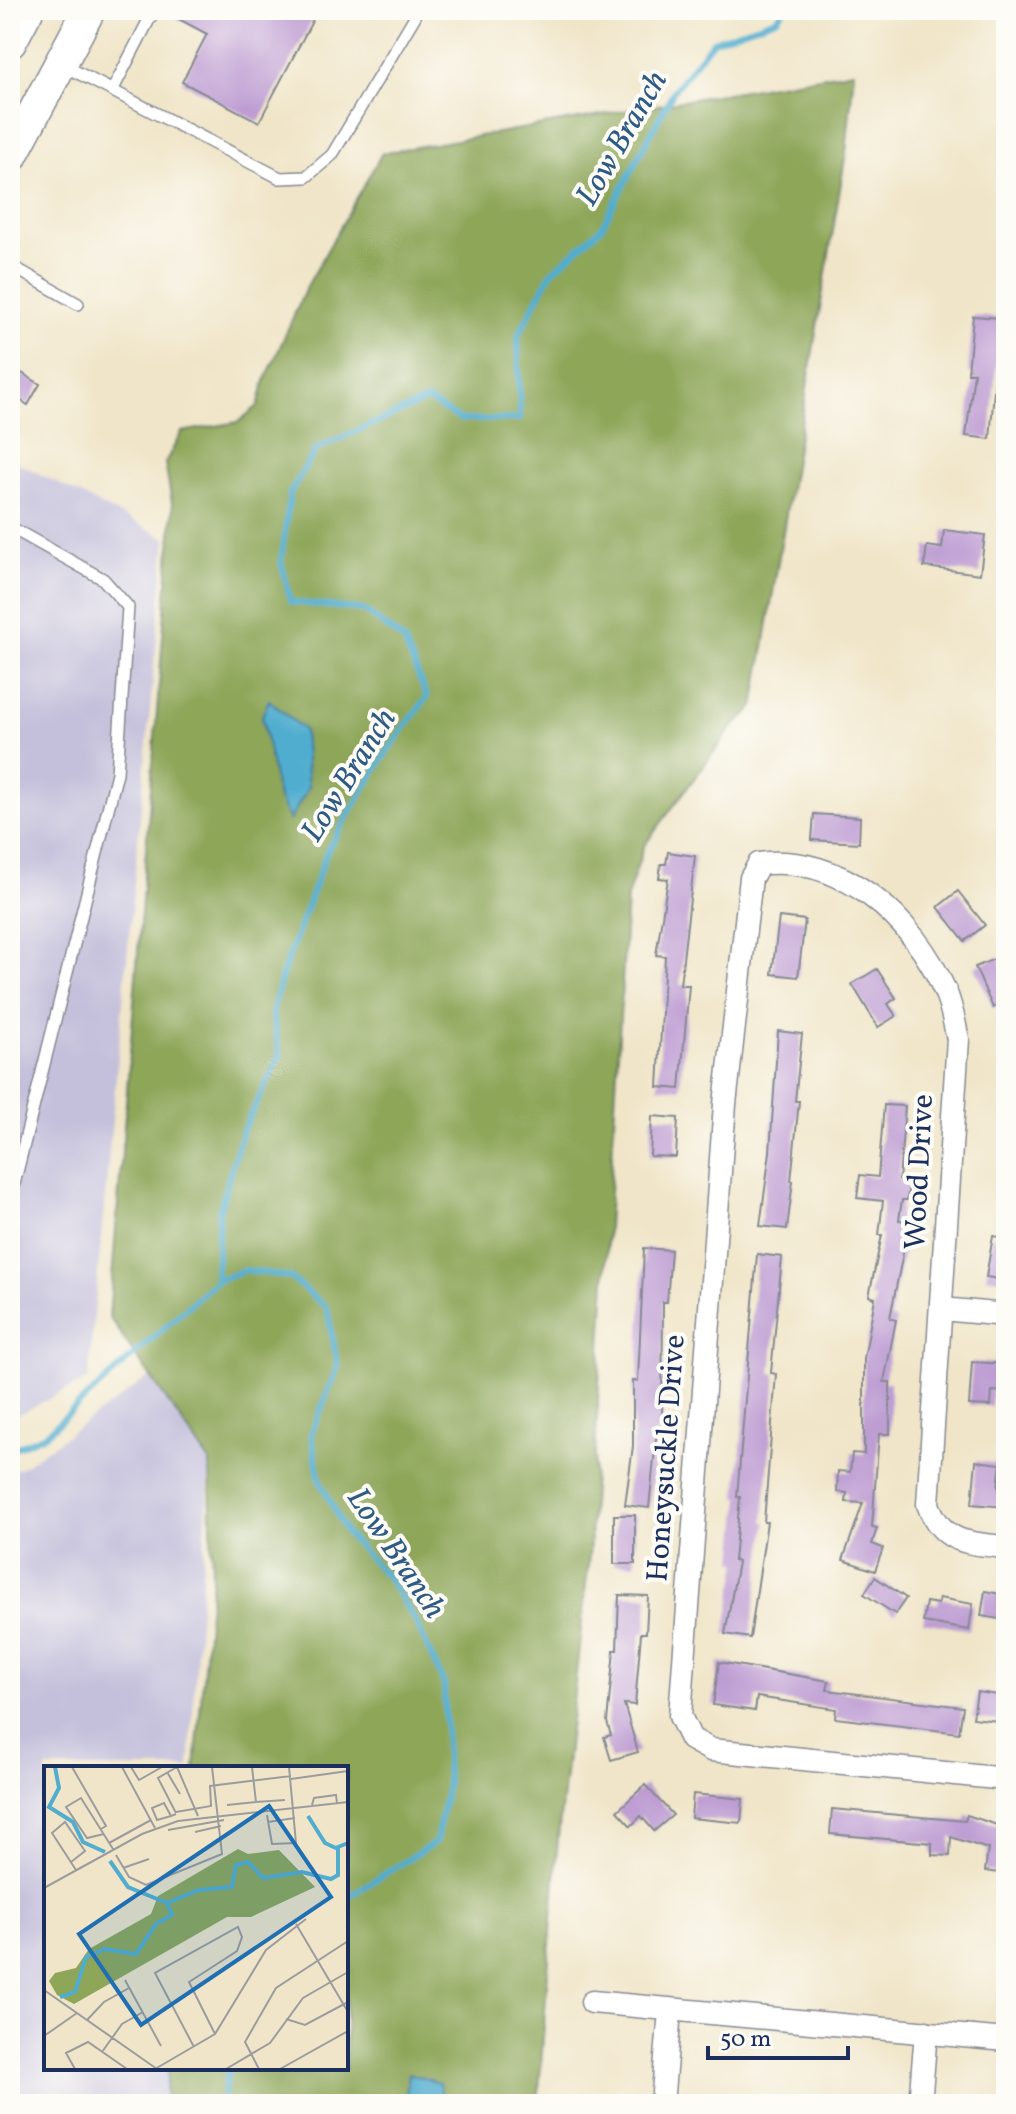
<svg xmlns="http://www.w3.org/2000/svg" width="1016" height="2114" font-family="Vollkorn,serif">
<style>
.industrial{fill:#c4c0db}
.forest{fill:#8da658;stroke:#546a5b;stroke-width:2}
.water{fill:#51adcf;stroke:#366e96;stroke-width:2}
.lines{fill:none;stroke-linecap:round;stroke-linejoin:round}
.stream{stroke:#51adcf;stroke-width:6}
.building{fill:#be9dd3}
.service-casing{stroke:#868a93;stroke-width:14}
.minor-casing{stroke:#868a93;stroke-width:25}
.secondary-casing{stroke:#868a93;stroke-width:35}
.service{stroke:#fff;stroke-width:11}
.minor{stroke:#fff;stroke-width:22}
.secondary{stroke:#fff;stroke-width:32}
.labels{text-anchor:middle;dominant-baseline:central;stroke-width:8;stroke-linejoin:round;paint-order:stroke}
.street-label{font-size:30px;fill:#1b2f5e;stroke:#fdfcf7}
.water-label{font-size:32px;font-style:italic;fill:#2e5b86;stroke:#fdfcf7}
.inset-river{fill:none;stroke:#51adcf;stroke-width:4}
.inset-road{fill:none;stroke:#9b9c9e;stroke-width:2}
.view{fill:#1f6fb2;fill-opacity:0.15;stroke:#1f6fb2;stroke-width:4}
.inset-edge{fill:none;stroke:#1b2f5e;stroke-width:4}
</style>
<rect width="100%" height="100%" fill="#fdfcf7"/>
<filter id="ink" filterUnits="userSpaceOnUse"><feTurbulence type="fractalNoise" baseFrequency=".0125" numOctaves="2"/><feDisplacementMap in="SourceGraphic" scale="16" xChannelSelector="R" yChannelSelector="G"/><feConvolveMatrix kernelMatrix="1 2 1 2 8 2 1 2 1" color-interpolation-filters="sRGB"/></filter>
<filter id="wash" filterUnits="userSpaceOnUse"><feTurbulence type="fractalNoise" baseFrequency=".006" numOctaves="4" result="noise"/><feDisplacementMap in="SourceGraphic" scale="32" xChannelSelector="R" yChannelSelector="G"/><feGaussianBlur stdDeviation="1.8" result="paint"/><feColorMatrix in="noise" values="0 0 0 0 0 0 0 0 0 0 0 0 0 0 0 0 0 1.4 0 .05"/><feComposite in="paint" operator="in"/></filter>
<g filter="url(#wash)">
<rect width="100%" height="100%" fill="#f0e5c8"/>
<g class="industrial">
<polygon points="10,459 166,538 88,1379 10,1419"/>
<polygon points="151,1376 210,1462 189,1768 46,1768 46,2068 167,2068 165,2104 10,2104 10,1472 24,1466"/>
</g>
<polygon class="forest" points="854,71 846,152 754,707 731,729 644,846 627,897 589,1557 558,1838 538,2104 165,2104 168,2068 346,2068 346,1768 195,1768 212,1577 210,1462 109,1317 173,509 165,463 182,432 238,422 258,406 264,383 306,288 382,153"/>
<g class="water">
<polygon points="269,700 304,730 308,788 290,820 278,798 262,716"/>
<polygon points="409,2073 439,2083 444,2104 405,2104"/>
</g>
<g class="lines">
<g class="stream">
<polyline points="10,1450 45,1435 216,1281"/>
<polyline points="346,1898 436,1842 447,1785 444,1684 415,1620 387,1577 346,1533 320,1481 311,1434 338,1367 327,1308 290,1277 245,1270 216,1281 219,1212 242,1132 280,1056 272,1013 283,972 328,849 387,752 427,697 404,641 364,610 291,602 281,561 290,493 316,449 427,400 461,420 520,419 518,336 551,273 601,228 674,90 713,41 776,19 784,10"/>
<polyline points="221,2104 229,2068"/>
</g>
</g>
<g id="blocks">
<g class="building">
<polygon points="162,10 318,10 259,122 182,82 207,34"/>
<polygon points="973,316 1000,318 990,439 966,436 974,373 968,373"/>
<polygon points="10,366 40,384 28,405 10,394"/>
<polygon points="944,530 985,535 980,574 924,567 927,546 942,548"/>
<polygon points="814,814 860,817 859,843 812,840"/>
<polygon points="668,852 695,856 680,985 689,985 680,1089 658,1087 665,956 656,955 668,879 659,878 661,864 666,864"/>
<polygon points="958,891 985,925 965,941 938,907"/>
<polygon points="779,917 805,920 798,977 772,974"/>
<polygon points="999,957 1006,973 1006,1002 993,1008 975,967"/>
<polygon points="877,969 896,998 888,1004 896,1016 878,1027 852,984"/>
<polygon points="778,1031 802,1034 795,1101 799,1101 791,1181 793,1181 787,1229 760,1226 770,1152"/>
<polygon points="884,1105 905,1106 899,1180 910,1181 907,1200 902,1200 899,1220 905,1221 903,1253 890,1318 896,1320 884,1382 890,1382 890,1434 879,1434 872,1527 877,1528 872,1544 883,1548 875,1571 843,1560 863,1503 846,1502 847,1493 837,1492 838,1471 850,1472 852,1453 864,1454 864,1359 875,1298 869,1296 882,1235 879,1235 883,1201 857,1198 860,1175 878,1177"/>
<polygon points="652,1116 678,1118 676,1157 650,1156"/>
<polygon points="993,1236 1006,1238 1006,1280 986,1277"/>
<polygon points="644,1248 671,1250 667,1302 663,1302 662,1429 657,1429 649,1508 625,1505 633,1446 633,1381 638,1381"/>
<polygon points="757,1254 782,1257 771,1373 776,1374 764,1522 767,1522 750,1638 725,1634 738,1562 734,1561 740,1497 737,1497"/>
<polygon points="972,1362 1006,1364 1006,1392 992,1391 991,1406 969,1405"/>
<polygon points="976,1461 1001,1464 998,1487 1006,1487 1006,1507 972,1504"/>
<rect x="614" y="1515" width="21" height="49"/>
<polygon points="875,1577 906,1598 895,1614 864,1594"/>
<polygon points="985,1591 1006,1595 1006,1620 981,1616"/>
<polygon points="619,1595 648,1596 646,1633 641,1633 635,1705 624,1704 638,1752 611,1760 604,1737 611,1735 607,1722 614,1650 617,1650"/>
<polygon points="939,1598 973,1604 969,1630 923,1622 926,1602 938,1604"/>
<polygon points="719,1662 829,1681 827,1690 963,1707 959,1733 835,1718 836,1709 757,1697 755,1711 713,1705"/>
<polygon points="977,1692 1006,1696 1006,1722 973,1718"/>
<polygon points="645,1785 673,1815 654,1831 641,1816 631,1826 617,1811"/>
<polygon points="693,1794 743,1799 741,1823 691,1818"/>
<polygon points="832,1809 965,1821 967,1815 1006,1828 1006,1874 985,1871 988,1849 951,1837 950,1856 932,1855 932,1843 830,1834"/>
</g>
</g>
</g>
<g filter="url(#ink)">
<use href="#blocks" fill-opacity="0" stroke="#868a93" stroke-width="2"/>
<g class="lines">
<g class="service-casing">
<g id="service">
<polyline points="61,64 280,178 306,177 332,155 414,18 415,10"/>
<polyline points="112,91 154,10"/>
<polyline points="10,265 78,304"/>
<polyline points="10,527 103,579 128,607 117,773 10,1200"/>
</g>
</g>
<g class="minor-casing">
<g id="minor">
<polyline points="942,1309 1006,1315"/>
<path d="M1006,1547C968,1543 942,1544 928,1504L958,1039C954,1023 952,1006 945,991C914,918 841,853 759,864L751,878L725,1104L680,1716L691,1739L711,1750L1006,1779"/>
<polyline points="592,2002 1006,2040"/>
<polyline points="662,2104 670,2011"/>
<polyline points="920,2104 926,2032"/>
</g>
</g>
<g class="secondary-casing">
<g id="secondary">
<polyline points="10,42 27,10"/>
<polyline points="10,158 89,10"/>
</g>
</g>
<use href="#service" class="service"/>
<use href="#minor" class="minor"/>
<use href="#secondary" class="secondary"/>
</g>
</g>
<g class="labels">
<g class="street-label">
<text transform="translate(920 1172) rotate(-87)">Wood Drive</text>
<text transform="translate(667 1458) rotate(-86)">Honeysuckle Drive</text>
</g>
<g class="water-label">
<text transform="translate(623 139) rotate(-60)">Low Branch</text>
<text transform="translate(350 776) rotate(-58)">Low Branch</text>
<text transform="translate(395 1554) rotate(56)">Low Branch</text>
</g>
</g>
<g transform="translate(44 1766)">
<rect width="304" height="304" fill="#f0e5c8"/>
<path d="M194,83L204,88L235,84L271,121L207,151H183L30,238L13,229L5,215L11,207L32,202L45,183L107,148L114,130Z" fill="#8da658"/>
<path class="inset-river" d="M11,1L15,22L5,41L29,56L39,76L61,86M264,50L281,77L294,83M66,95L84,121L123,137M16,231L31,226L42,191L61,183L92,188L112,158L128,149L123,137L155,124L188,121L192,99L204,96L219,112L258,106L287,113L294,109V81L304,77"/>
<path class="inset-road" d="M28,1L62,60L57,63M78,1L111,62M87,1L95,14L118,1M133,1L154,50M208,1L212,36L241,34M123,6L136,28M247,13L304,5M183,39L212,36M268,39L270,32L292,29L293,37M132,46L167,40L166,20L247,10M132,47L114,12L133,1M223,49L228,78L252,77L245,1M127,50L120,37L108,42L113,54L127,50L132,48M224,56L251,52M124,64L180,54M151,66L177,60M60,68L43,72L22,41L37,32L69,83M65,77L107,54M72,89L85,111L102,119L178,88L168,1M27,96L41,85L21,56L8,67L32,104M79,102L105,93M0,122L98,68L134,55L304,36M252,158L304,246M81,214L117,280M0,224L113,303M242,253L261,259L304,236M43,254L60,236L85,222M0,270L33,247M150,281L111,207L194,161L198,171L193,185L145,216L171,268M58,286L78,258L99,246M31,303L22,287L44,276L83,303M111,303L171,268L222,184L262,153M182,303L226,277L259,232L304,206M215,303L201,276L232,222L304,175M236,303L304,265"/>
<path class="view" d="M225,40L287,131L97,259L35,168Z"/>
<rect width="304" height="304" class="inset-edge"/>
</g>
<rect width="1016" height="2114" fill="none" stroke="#fdfcf7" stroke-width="40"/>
<path d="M708 2046v12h140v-12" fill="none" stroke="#1b2f5e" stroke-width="4"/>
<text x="720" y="2046" font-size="24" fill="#1b2f5e" stroke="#fdfcf7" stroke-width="6" paint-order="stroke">50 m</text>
</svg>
